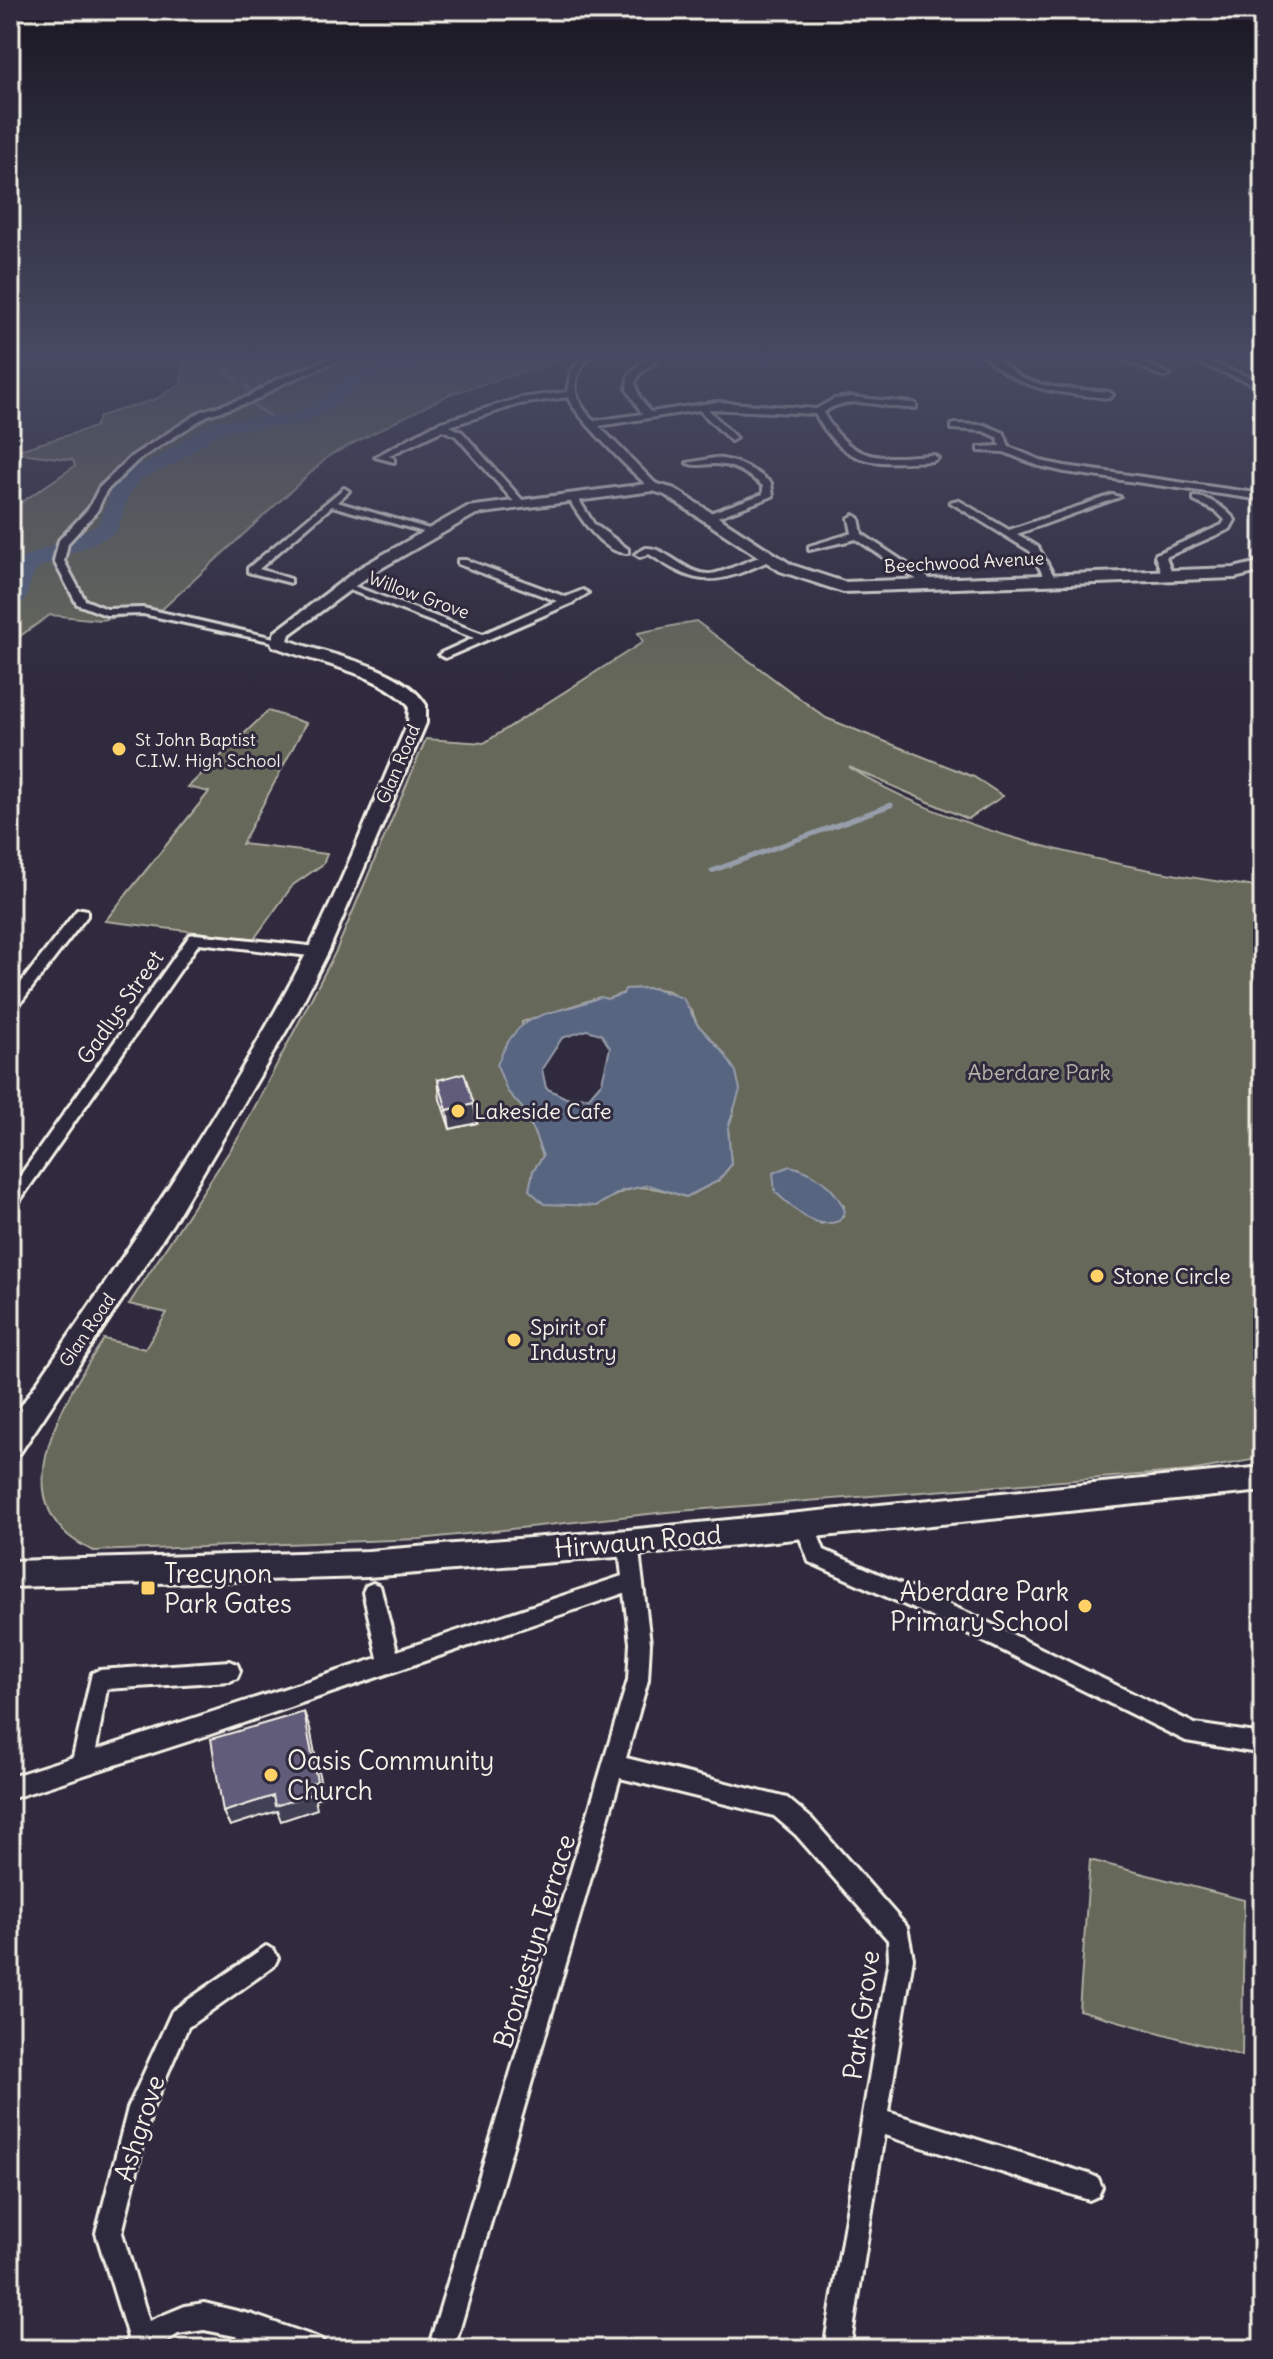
<svg xmlns="http://www.w3.org/2000/svg" width="1273" height="2359" font-family="Delius,sans-serif">
<style>
.green{fill:#66685a;stroke:#adaca1;stroke-width:2;fill-rule:evenodd}
.water{fill:#596580;stroke:#979daa;stroke-width:2;fill-rule:evenodd}
.lines{fill:none;stroke-linecap:round;stroke-linejoin:round}
.stream-far1{stroke:#979daa;stroke-width:4}
.stream{stroke:#979daa;stroke-width:5}
.river{fill:#596580;fill-rule:evenodd}
.street-casing{stroke:#f4f1e8;stroke-width:6}
.secondary-casing{stroke:#f4f1e8;stroke-width:6}
.street{fill:#2f2a3d;fill-rule:evenodd}
.secondary{fill:#2f2a3d;fill-rule:evenodd}
.wall{fill:#534e68;stroke:#f4f1e8;stroke-width:2}
.shaded-wall{fill:#434055;stroke:#f4f1e8;stroke-width:2}
.building{fill:#605b79;stroke:#f4f1e8;stroke-width:2}
.poi-dot{fill:#ffd166;stroke:#2f2a3d;stroke-width:3}
.labels{text-anchor:middle;dominant-baseline:central;stroke-width:6;stroke-linejoin:round;paint-order:stroke}
.far-street-label{font-size:18px;fill:#f4f1e8;stroke:#2f2a3d}
.far-poi-label{font-size:18px;fill:#f4f1e8;stroke:#2f2a3d;text-anchor:start}
.street-label{font-size:22px;fill:#f4f1e8;stroke:#2f2a3d}
.park-label{font-size:22px;fill:#b4b3a8;stroke:#2f2a3d}
.poi-label{font-size:22px;fill:#f4f1e8;stroke:#2f2a3d;text-anchor:start}
.near-street-label{font-size:26px;fill:#f4f1e8;stroke:#2f2a3d}
.near-poi-label{font-size:26px;fill:#f4f1e8;stroke:#2f2a3d;text-anchor:start}
</style>
<rect width="100%" height="100%" fill="#2f2a3d"/>
<filter id="ink" filterUnits="userSpaceOnUse"><feTurbulence type="fractalNoise" baseFrequency=".0125" numOctaves="2"/><feDisplacementMap in="SourceGraphic" scale="16" xChannelSelector="R" yChannelSelector="G"/><feConvolveMatrix kernelMatrix="1 2 1 2 8 2 1 2 1" color-interpolation-filters="sRGB"/></filter>
<g filter="url(#ink)">
<g class="green">
<polygon points="185,356 576,356 450,394 330,455 160,611 100,620 50,615 10,643 10,510 75,466 73,460 12,452 95,427 100,416 156,399 181,384"/>
<path d="M696,621L826,718L974,777L1003,796L968,819L849,767C958,837 1135,871 1263,888V1458L1190,1471L667,1512L420,1539L94,1551C0,1510 57,1408 104,1339L145,1349L167,1313L129,1304L240,1135L336,951L426,739L484,743L643,642L638,633ZM652,988L669,991L692,1011L697,1024L724,1053L734,1111L728,1128L731,1165L718,1181L686,1197C642,1183 636,1183 596,1206L533,1171L543,1156L526,1112L522,1022L600,997L607,999L624,993L625,989ZM799,1168L844,1206L843,1217L821,1224L777,1188Z"/>
<polygon points="268,711 306,723 242,844 327,854 323,864 293,885 254,939 105,921 209,792 188,787"/>
<polygon points="1090,1860 1244,1900 1242,2056 1079,2010"/>
</g>
<g class="water">
<path d="M652,988L683,998L697,1024L724,1053L736,1072L740,1090L728,1128L731,1165L718,1181L686,1197L649,1185L622,1191L596,1206L544,1204L529,1190L533,1171L543,1156L526,1112L507,1091L497,1065C519,1005 549,1019 600,997L607,999L623,994L625,989ZM587,1030L601,1034L610,1048L602,1082L589,1097L566,1098L546,1088L542,1069L562,1038Z"/>
<path d="M790,1166C814,1171 836,1188 845,1211L839,1221C813,1231 793,1207 775,1192L773,1173Z"/>
</g>
<g class="lines">
<g class="stream-far1">
<polyline points="236,379 227,373 240,356"/>
<polyline points="247,386 250,392"/>
<polyline points="255,406 278,421"/>
</g>
<polyline class="stream" points="712,871 891,805"/>
<path class="river" d="M422,356H454L451,360L366,381L328,411L303,424L223,431L174,464L141,479L130,493L116,533L39,568C23,584 36,602 10,609V571L23,558L99,524L110,492L127,471L160,456L211,421L292,414L314,403L352,373Z"/>
<g class="street-casing">
<g id="street">
<polygon points="337,356 349,356 282,384 254,401 208,415 138,460 106,491 97,511 68,543 64,561 85,600 107,609 143,608 283,640 283,644 143,614 106,615 77,604 54,561 59,540 89,508 99,488 132,456 202,411 248,397 276,380"/>
<path d="M582,356H591C567,381 573,399 594,421L642,414L627,389L628,377C635,368 646,356 658,356V360L640,373L635,383L639,396L650,412L717,402L816,409L834,399L850,397L913,403L916,404V408C885,410 850,391 823,413C854,465 878,458 933,455L938,458L933,461C875,463 847,470 815,414L708,409L734,436L736,438L731,441L699,410L599,426L657,485V489L654,490C640,482 570,410 568,397L520,404L450,426L462,432L523,501V505H517L456,436L443,430L388,456L394,458V462L375,457L438,423L520,398L567,392L571,372Z"/>
<polygon points="894,356 903,356 897,361 894,360"/>
<path d="M984,356C1000,356 1007,370 1021,377C1047,390 1081,389 1109,392L1113,395L1109,398C1058,392 1024,393 984,356Z"/>
<polygon points="1115,356 1127,356 1171,375 1164,377"/>
<polygon points="1181,356 1193,356 1263,382 1263,388"/>
<polygon points="955,424 985,425 1004,433 1009,447 1045,462 1065,466 1263,494 1263,500 1065,472 1039,466 1004,452 979,451 979,447 1000,446 997,437 983,431 952,429 952,425"/>
<path d="M715,458C737,460 754,469 771,483L773,496L712,519H704V515L763,494V486C748,474 733,464 714,464C704,464 696,467 687,463Z"/>
<polygon points="344,488 349,491 337,502 436,531 431,534 332,506 259,569 291,579 291,583 248,572 248,568"/>
<polygon points="1112,495 1120,497 1017,534 1038,547 1055,578 1050,581 1045,578 1030,551 950,502 958,500 1009,530"/>
<path d="M571,497H577L594,524L628,549V553C603,554 580,518 569,499Z"/>
<path d="M1194,497C1210,497 1225,508 1235,520L1230,529L1166,557L1173,576L1164,578L1155,556L1156,554L1222,525L1225,520L1217,512L1194,501Z"/>
<polygon points="854,515 859,518 862,534 936,583 936,587 928,587 856,539 809,550 809,546 852,533 849,518"/>
<path d="M646,548C666,547 685,574 709,574C727,574 762,550 774,557C766,563 755,567 745,571C703,588 685,577 649,554L640,557L635,554Z"/>
<polygon points="458,560 466,560 566,597 583,590 588,593 572,603 445,658 439,655 441,653 474,638 339,586 348,584 483,634 557,601 458,564"/>
<polygon points="82,909 87,910 87,916 15,1010 10,1012 10,997 77,910"/>
<polygon points="195,934 318,947 325,952 318,957 199,943 16,1206 10,1208 10,1190 190,935"/>
<polygon points="805,1516 812,1519 824,1550 977,1617 1195,1724 1263,1734 1263,1754 1186,1741 963,1631 809,1562 795,1525 798,1519"/>
<polygon points="628,1534 635,1537 638,1543 650,1643 648,1680 626,1758 787,1798 812,1819 907,1927 913,1958 888,2112 1089,2174 1098,2178 1102,2187 1098,2196 1089,2200 884,2135 850,2349 824,2349 889,1958 888,1940 796,1835 774,1816 620,1778 454,2349 428,2349 628,1680 630,1643 624,1593 208,1735 10,1799 10,1777 73,1757 92,1673 99,1670 230,1661 237,1664 240,1671 237,1678 230,1681 107,1689 96,1750 378,1658 363,1592 366,1586 373,1583 380,1586 397,1651 622,1576 618,1543 621,1537"/>
<polygon points="266,1946 274,1950 278,1958 274,1966 188,2027 152,2109 122,2233 149,2321 185,2306 204,2303 253,2315 313,2336 322,2340 326,2349 276,2349 235,2336 204,2330 178,2334 155,2349 121,2349 128,2337 96,2233 128,2108 172,2011"/>
</g>
</g>
<g class="secondary-casing">
<g id="secondary">
<path d="M654,483L675,489L792,565L844,582L1234,568L1263,561V571L1234,578L843,592L780,571L665,495L653,491L476,514L373,573L290,634L288,640C331,657 400,664 426,705V723L328,952L299,1009L173,1223L20,1453L10,1457V1422C114,1271 220,1119 305,956C344,881 374,800 408,723L409,705C374,670 317,664 273,646L271,642L275,632L361,567L467,507Z"/>
<polygon points="1263,1467 1263,1491 628,1556 368,1577 10,1587 10,1561 368,1551 628,1530"/>
</g>
</g>
<use href="#street" class="street"/>
<use href="#secondary" class="secondary"/>
</g>
<polygon class="wall" points="438,1080 477,1123 450,1129 440,1099"/>
<g class="shaded-wall">
<polygon points="474,1104 477,1123 450,1129 447,1110"/>
<polygon points="304,1712 310,1728 323,1796 315,1799 317,1809 281,1821 277,1811 230,1826 223,1812 310,1784"/>
</g>
<g class="building">
<polygon points="464,1073 474,1104 447,1110 438,1080"/>
<polygon points="304,1712 317,1781 310,1784 312,1794 275,1806 273,1796 223,1812 211,1739"/>
</g>
</g>
<linearGradient id="sky" x2="0" y2="1"><stop stop-color="#1a1722"/><stop offset="0.52" stop-color="#474a62"/><stop offset="1" stop-color="#474a62" stop-opacity="0"/></linearGradient>
<rect width="1273" height="686" fill="url(#sky)"/>
<g class="poi-dot">
<circle cx="119" cy="749" r="8"/>
<circle cx="458" cy="1111" r="8"/>
<circle cx="1097" cy="1276" r="8"/>
<circle cx="514" cy="1340" r="8"/>
<rect x="140" y="1580" width="16" height="16" rx="4"/>
<circle cx="1085" cy="1606" r="8"/>
<circle cx="271" cy="1775" r="8"/>
</g>
<g class="labels">
<g class="far-street-label">
<text transform="translate(964 562) rotate(-3)">Beechwood Avenue</text>
<text transform="translate(419 595) rotate(20)">Willow Grove</text>
<text transform="translate(398 764) rotate(-67)">Glan Road</text>
<text transform="translate(87 1330) rotate(-56)">Glan Road</text>
</g>
<g class="far-poi-label">
<text x="135" y="739">St John Baptist<tspan x="135" dy="21">C.I.W. High School</tspan></text>
</g>
<g class="street-label">
<text transform="translate(120 1007) rotate(-55)">Gadlys Street</text>
</g>
<g class="park-label">
<text x="1039" y="1072">Aberdare Park</text>
</g>
<g class="poi-label">
<text x="474" y="1111">Lakeside Cafe</text>
<text x="1113" y="1276">Stone Circle</text>
<text x="530" y="1327">Spirit of<tspan x="530" dy="25">Industry</tspan></text>
</g>
<g class="near-street-label">
<text transform="translate(638 1541) rotate(-5)">Hirwaun Road</text>
<text transform="translate(534 1941) rotate(-73)">Broniestyn Terrace</text>
<text transform="translate(861 2015) rotate(-82)">Park Grove</text>
<text transform="translate(139 2128) rotate(-72)">Ashgrove</text>
</g>
<g class="near-poi-label">
<text x="164" y="1573">Trecynon<tspan x="164" dy="30">Park Gates</tspan></text>
<text x="1069" y="1591" text-anchor="end">Aberdare Park<tspan x="1069" dy="30">Primary School</tspan></text>
<text x="287" y="1760">Oasis Community<tspan x="287" dy="30">Church</tspan></text>
</g>
</g>
<rect width="1273" height="2359" fill="none" stroke="#2f2a3d" stroke-width="40"/>
<rect x="20" y="20" width="1233" height="2319" fill="none" stroke="#f4f1e8" stroke-width="3" filter="url(#ink)"/>
</svg>
